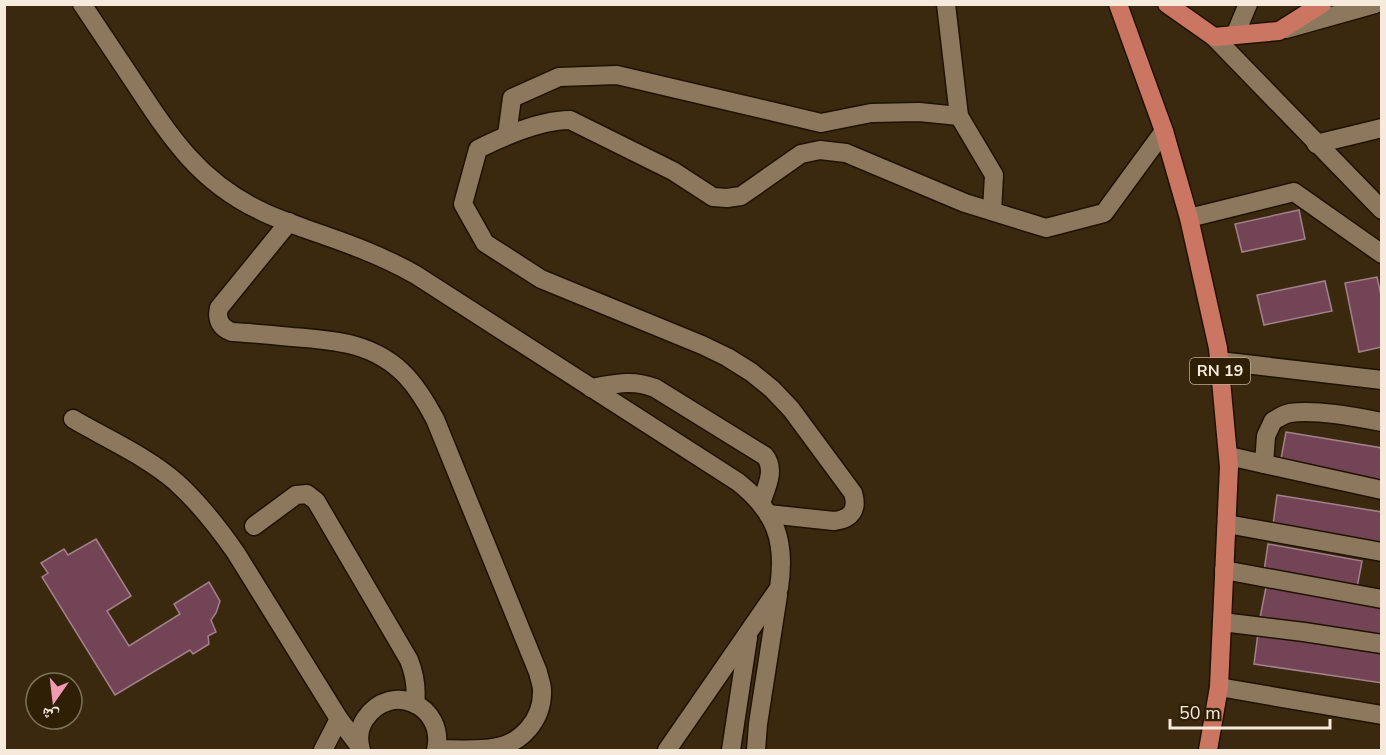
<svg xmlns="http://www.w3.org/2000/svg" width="1386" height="755" font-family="'Nunito Sans','Noto Naskh Arabic',sans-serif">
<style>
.building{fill:#724456;stroke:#a2808c;stroke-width:1.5}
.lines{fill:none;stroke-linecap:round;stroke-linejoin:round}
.minor-casing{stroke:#201100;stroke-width:21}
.major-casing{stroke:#201100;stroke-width:21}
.minor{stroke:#8c795d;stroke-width:18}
.major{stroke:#ca7662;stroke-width:18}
.labels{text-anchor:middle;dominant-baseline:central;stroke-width:5;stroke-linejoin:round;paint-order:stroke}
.shield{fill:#2f1f05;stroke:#baad9b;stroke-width:1.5}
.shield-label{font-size:16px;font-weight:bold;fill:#f5eadb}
</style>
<rect width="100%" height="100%" fill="#3a290f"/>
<g class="building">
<polygon points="1299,210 1305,239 1242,252 1235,224"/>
<polygon points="1377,277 1382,300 1382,347 1359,352 1345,283"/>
<polygon points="1325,281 1332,311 1264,325 1257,295"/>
<polygon points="1286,432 1382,448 1382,480 1280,464"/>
<polygon points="1277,495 1382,512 1382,543 1273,525"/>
<polygon points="96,539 131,596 107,611 129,646 180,614 174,604 209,582 220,601 216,613 211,620 216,632 208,636 209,644 193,654 190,650 115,695 42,577 48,573 41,563 64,549 68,555"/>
<polygon points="1268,544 1362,561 1357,588 1264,571"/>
<polygon points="1266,587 1382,608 1382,640 1260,618"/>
<polygon points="1258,633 1382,652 1382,683 1254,664"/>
</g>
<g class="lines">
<g class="minor-casing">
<g id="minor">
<path d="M82,4C100,31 118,58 136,85C171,138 199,181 259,210C274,218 291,223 306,229C344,242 381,255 416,275L738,482C776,512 786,541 779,588L667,750"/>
<polyline points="946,4 959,116 994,175 992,211"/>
<polyline points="1286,29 1375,4"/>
<polyline points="1235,35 1248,4"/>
<polyline points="1214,37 1382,210"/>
<polyline points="507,135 512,98 559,77 617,75 821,123 871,113 919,112 959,116"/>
<polyline points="1316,144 1382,128"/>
<polyline points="1189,218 1294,192 1382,254"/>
<path d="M289,222L219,308C216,320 221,328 232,332C252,333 272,335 292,337C335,340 376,343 407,377C419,390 427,404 435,419L538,672C539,678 542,684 542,690C543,719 522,744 493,748C475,751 455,749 437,749"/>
<polyline points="1219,361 1382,380"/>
<path d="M591,388C615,384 632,379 655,388L765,456C776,470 766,488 761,503"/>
<path d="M73,419C107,439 146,456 176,482C199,503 218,527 236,553L339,719L360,747"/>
<path d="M1229,456L1264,464L1266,436L1273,421C1278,418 1284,414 1290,413C1315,409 1356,417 1382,422"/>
<polyline points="1264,464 1382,490"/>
<path d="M768,514L834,521C852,519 858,509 853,493L791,409L772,389L751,372L727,357L702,345L541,279L485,243L463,204L478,149C504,136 540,120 570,120L673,171L713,197L727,198L741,196L801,154L820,150L846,153L965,203L1046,228L1104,213L1164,131"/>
<polyline points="1227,524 1382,552"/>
<path d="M254,526L296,495L307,494L316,501L409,660C415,675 417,688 415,704"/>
<polyline points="1224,570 1382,599"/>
<polyline points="1222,622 1304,632 1382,644"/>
<polyline points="1219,687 1382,715"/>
<polyline points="323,750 339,719"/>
<path d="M361,750C358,740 359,728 365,719C391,680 446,706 436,750"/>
<polyline points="731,750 748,638"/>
<polyline points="756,750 758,724 778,595"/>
</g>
</g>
<g class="major-casing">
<g id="major">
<polyline points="1118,4 1164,131 1189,218 1218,348 1229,467 1219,687 1208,750"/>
<polyline points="1167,4 1214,37 1279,31 1322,4"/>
</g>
</g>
<use href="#minor" class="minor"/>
<use href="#major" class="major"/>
</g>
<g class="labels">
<rect class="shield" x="1190" y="358" width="60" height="26" rx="4.5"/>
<g class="shield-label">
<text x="1220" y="371">RN 19</text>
</g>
</g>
<rect width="1386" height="755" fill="none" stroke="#f5eadb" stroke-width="12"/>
<g transform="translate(54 701) rotate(194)"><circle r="28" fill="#2f1f05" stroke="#7e705b" stroke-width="1.5"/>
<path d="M0-4.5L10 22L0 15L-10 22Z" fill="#f19ab4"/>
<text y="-9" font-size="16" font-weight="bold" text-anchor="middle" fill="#f5eadb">ش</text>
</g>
<path d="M1170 719v9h160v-9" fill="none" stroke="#f5eadb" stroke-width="3"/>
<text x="1179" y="719" font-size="18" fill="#f5eadb" stroke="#2f1f05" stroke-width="4.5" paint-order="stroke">50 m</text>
</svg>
